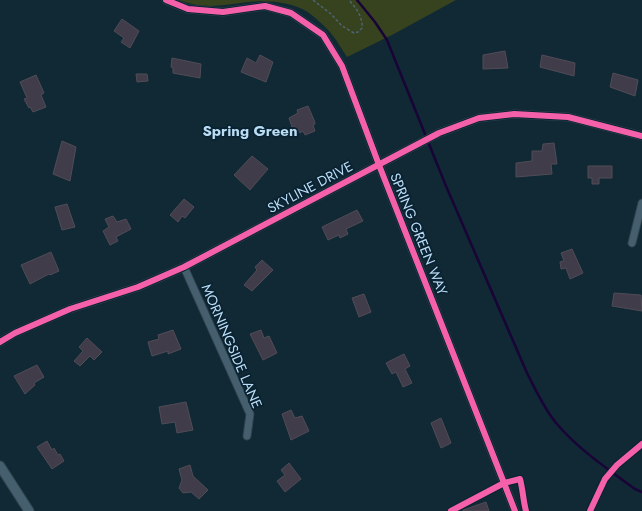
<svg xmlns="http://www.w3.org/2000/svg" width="642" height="511" font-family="Jost,sans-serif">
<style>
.green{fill:#37421e}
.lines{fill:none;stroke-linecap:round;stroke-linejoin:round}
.stream{stroke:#190438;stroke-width:2.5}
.building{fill:#413c4a;stroke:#504c57}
.minor-casing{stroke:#30434e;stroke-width:9}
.tertiary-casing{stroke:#30434e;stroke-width:11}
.path{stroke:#4d636f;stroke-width:1.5;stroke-dasharray:3 2;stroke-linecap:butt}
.minor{stroke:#455f6e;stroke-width:7}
.tertiary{stroke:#455f6e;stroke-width:9}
.cycleway-casing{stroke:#0a2231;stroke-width:8}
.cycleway{stroke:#f560ab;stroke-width:6}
.labels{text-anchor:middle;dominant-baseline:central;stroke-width:3.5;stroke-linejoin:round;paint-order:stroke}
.street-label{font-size:14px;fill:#baddf6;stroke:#0a2231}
.neighbourhood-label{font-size:15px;font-weight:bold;fill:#baddf6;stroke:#0a2231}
</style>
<rect width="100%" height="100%" fill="#112835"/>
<path class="green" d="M179,0H456L392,35L347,57C342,50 338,42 333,36C328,29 314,16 306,11C290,2 267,0 249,2C224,5 204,10 179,0Z"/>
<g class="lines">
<path class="stream" d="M357,0L375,22L387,40L446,186L527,373C536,390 544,409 557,424C579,450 608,469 635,489L642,492"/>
</g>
<g class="building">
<polygon points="122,19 139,31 130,48 121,42 124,38 114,31"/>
<polygon points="505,51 508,68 483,69 483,55"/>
<polygon points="260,55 273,62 266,82 241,72 247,58 256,63"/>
<polygon points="542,55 575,63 574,76 540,67"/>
<polygon points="172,58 201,64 200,78 173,73 173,68 171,67"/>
<polygon points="613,73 638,80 635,96 610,87"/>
<polygon points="136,74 147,74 148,81 137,82"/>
<polygon points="36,75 44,93 41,95 46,107 33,112 30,107 29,108 24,99 27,98 20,82"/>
<polygon points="308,106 314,120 315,124 313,125 315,131 305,135 303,131 300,133 298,129 296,129 294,126 292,127 289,118 298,113 297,110"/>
<polygon points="62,141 76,147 70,181 53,174"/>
<polygon points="554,143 557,164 551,164 552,174 516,177 516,163 532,161 532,151 542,151 543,144"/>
<polygon points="252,156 268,169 250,190 234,175"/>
<polygon points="588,166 612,166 612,178 599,178 599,184 592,184 592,178 588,178"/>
<polygon points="184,199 194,207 185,218 182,216 178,222 170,215"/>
<polygon points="67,204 75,227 62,230 55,207"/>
<polygon points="357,210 363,221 346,229 348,234 340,238 339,235 328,240 322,227"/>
<polygon points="113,216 117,222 126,219 131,229 116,237 118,241 110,245 103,231 109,227 105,219"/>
<polygon points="572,249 583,273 570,279 566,268 561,269 560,262 564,261 561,253"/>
<polygon points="51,252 59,271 50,275 49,274 30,284 21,265"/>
<polygon points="262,260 273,270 252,291 244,285 257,270 255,267"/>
<polygon points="614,293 641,295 642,311 612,306"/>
<polygon points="364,294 371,312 359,317 352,298"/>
<polygon points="173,330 181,349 168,354 168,351 152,356 148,342 159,339 158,335"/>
<polygon points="261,330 264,338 269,336 277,353 263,360 250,334"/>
<polygon points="87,338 102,352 94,360 90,356 80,366 74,361 83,351 79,347"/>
<polygon points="404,354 410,366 405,369 412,383 403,387 396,372 392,374 386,363"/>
<polygon points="37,365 44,377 34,383 35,385 25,394 14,376"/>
<polygon points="186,402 193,430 177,433 175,422 162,424 159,407"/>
<polygon points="291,410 295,418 302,416 309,431 291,440 282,414"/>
<polygon points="441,418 451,443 441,448 431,423"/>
<polygon points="47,441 52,450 54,448 58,455 60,454 64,461 52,469 37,447"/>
<polygon points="289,463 301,479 285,492 277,481 285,475 281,470"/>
<polygon points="190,465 193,476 208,490 199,499 191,492 183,493 179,488 182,480 179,469"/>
<polygon points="486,502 489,511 463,511 463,510"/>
</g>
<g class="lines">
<g class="minor-casing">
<g id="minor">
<polyline points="166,0 188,9 223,12 265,6 291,13 323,35 342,66 379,165 515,511"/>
<polyline points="632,243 642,203"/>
<polyline points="184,267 250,414 247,436"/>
<polyline points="0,342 15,333 70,309 138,287 184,267 439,133 479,118 514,114 568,117 642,136"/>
</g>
</g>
<g class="tertiary-casing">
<polyline id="tertiary" points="0,466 29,511"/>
</g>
<path class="path" d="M313,0L331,14L342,26L354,33L358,32L362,28C363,17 356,8 349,0"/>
<use href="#minor" class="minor"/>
<use href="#tertiary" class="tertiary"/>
<g class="cycleway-casing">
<g id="cycleway">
<polyline points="166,0 188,9 223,12 265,6 291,13 323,35 342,66 379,165 515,511"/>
<polyline points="0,342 15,333 70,309 138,287 184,267 439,133 479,118 514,114 568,117 642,136"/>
<path d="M451,511L504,483L520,479C523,490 523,500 526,511"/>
<polyline points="590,511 605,479 617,465 642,444"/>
</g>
</g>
<use href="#cycleway" class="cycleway"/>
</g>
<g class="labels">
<g class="street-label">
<text transform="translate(310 187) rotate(-28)">SKYLINE DRIVE</text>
<text transform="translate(419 234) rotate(68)">SPRING GREEN WAY</text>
<text transform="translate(232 346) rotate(67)">MORNINGSIDE LANE</text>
</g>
<g class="neighbourhood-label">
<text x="250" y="131">Spring Green</text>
</g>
</g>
</svg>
